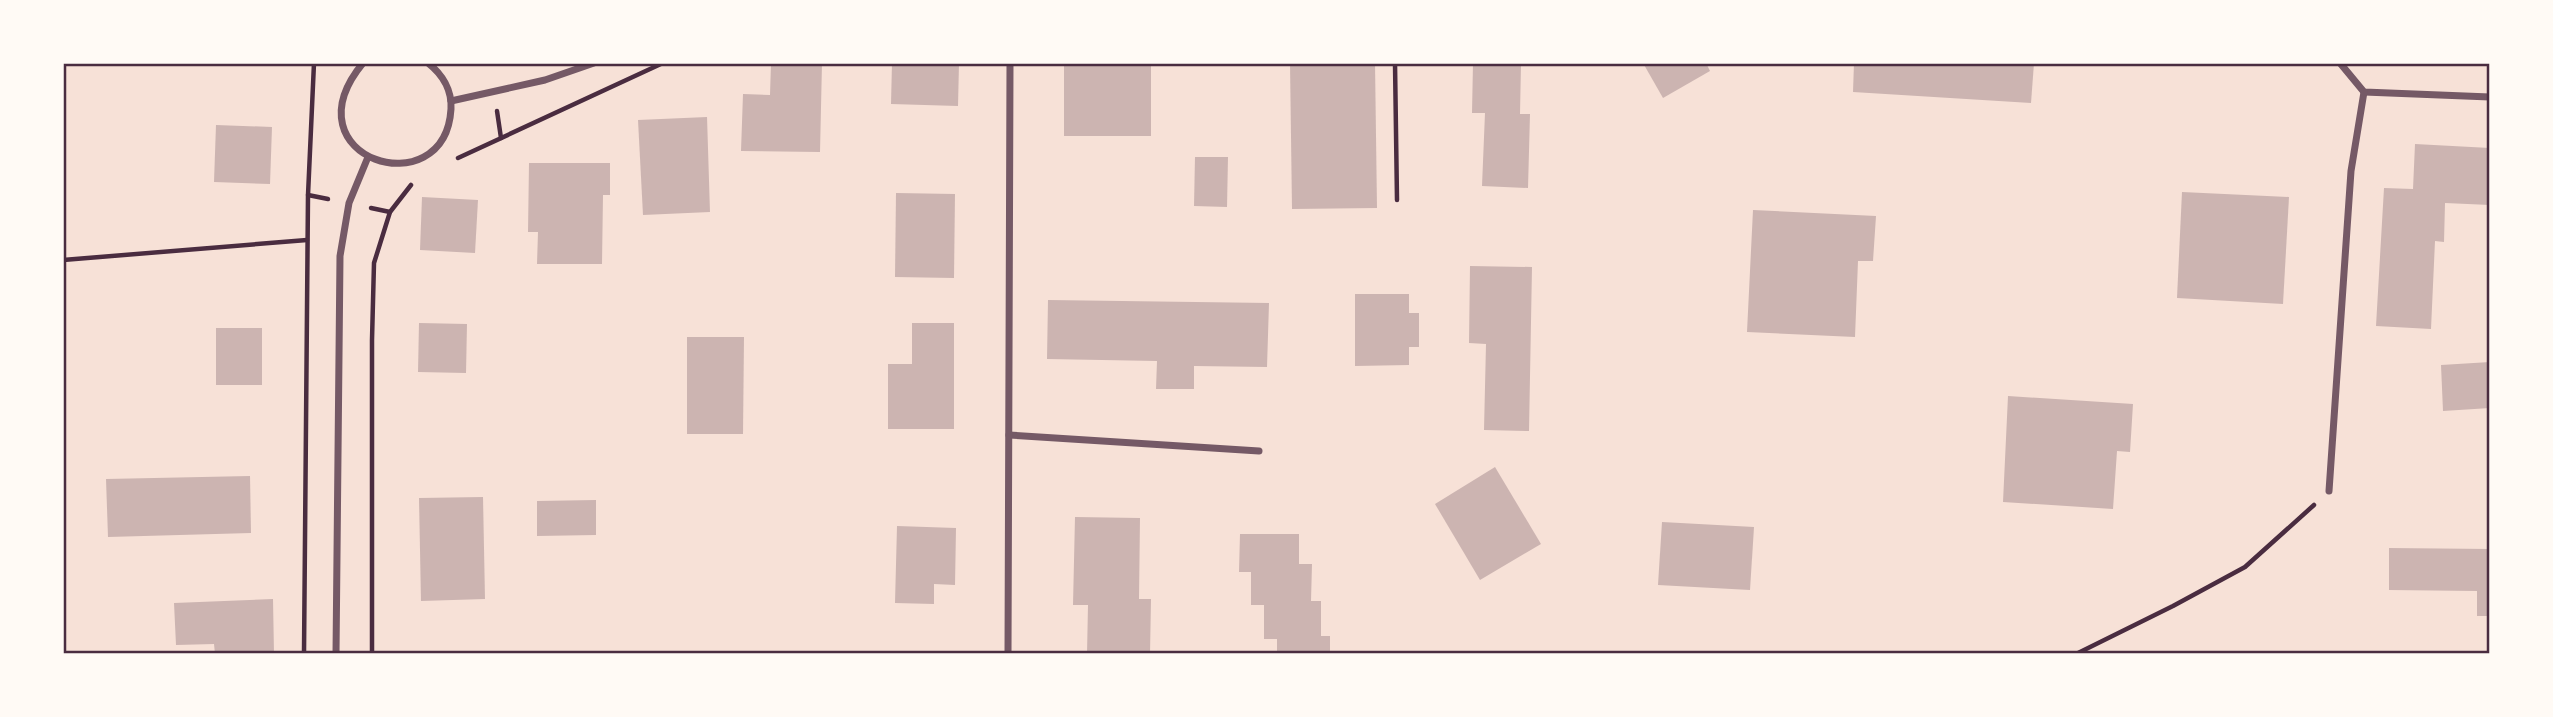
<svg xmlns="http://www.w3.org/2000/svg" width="2553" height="717" font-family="'DejaVu Sans',sans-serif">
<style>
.building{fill:#ccb4b1}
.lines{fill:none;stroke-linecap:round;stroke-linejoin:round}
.path{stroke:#4a2c40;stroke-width:4.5}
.minor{stroke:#755966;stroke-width:7}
.neatline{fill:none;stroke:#4a2c40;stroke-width:2.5}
</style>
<rect width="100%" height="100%" fill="#f7e1d7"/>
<g class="building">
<polygon points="771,63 822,63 820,152 741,151 743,94 770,95"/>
<polygon points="892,63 959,63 958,106 891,104"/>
<rect x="1064" y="63" width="87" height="73"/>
<polygon points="1290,63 1375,63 1377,208 1292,209"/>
<polygon points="1473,63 1521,63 1520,114 1530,114 1528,188 1482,186 1485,113 1472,113"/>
<polygon points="1643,63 1706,63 1710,71 1663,98"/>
<polygon points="1854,63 2034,63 2031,103 1853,92"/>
<polygon points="707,117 710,212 643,215 638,120"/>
<polygon points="216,125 272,127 270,184 214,182"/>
<polygon points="2415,144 2490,148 2490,205 2445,203 2444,242 2435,241 2431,329 2376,326 2384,188 2413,189"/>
<polygon points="1195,157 1228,157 1227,207 1194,206"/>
<polygon points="529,163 610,163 610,195 603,195 602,264 537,264 538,232 528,232"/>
<polygon points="2182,192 2289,197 2283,304 2177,298"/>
<polygon points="896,193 955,194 954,278 895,277"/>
<polygon points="422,197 478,200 475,253 420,250"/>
<polygon points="1753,210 1876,216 1873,261 1858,261 1855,337 1747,332"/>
<polygon points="1470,266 1532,267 1529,431 1484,430 1486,344 1469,343"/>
<polygon points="1355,294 1409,294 1409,313 1419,313 1419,347 1409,347 1409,365 1355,366"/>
<polygon points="1048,300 1269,303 1267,367 1194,366 1194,389 1156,389 1157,361 1047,359"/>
<polygon points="419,323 467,324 466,373 418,372"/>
<polygon points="912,323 954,323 954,429 888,429 888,364 912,364"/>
<rect x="216" y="328" width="46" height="57"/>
<polygon points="687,337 744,337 743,434 687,434"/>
<polygon points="2490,362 2490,408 2443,411 2441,365"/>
<polygon points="2008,396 2133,404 2130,452 2117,451 2113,509 2003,502"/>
<polygon points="1495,467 1541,544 1480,580 1435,504"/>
<polygon points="250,476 251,533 108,537 106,479"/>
<polygon points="483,497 485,599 421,601 419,498"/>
<polygon points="596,500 596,535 537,536 537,501"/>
<polygon points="1075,517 1140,518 1139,599 1151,599 1150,654 1087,654 1088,605 1073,605"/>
<polygon points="1662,522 1754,527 1750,590 1658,585"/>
<polygon points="897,526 956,528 955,585 934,584 934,604 895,603"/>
<polygon points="1240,534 1299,534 1299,564 1312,564 1311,601 1321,601 1321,636 1330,636 1330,654 1277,654 1277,639 1264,639 1264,605 1251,605 1251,572 1239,572"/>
<polygon points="2389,548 2490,549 2490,616 2477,616 2477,591 2389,590"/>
<polygon points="273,599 274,654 215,654 214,644 176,645 174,603"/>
</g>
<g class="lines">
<g class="path">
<polyline points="1395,63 1397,200"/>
<polyline points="497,111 501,138"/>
<polyline points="458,158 663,63"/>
<polyline points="308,195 328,199"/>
<polyline points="371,208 390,212"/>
<polyline points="63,260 307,240"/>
<polyline points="304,654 308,195 314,63"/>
<polyline points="372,654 372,340 374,263 390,212 411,185"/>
<polyline points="2076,654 2173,606 2245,567 2314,505"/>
</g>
<g class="minor">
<path d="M363,63C284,159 445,208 451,109C452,90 442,74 428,63"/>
<polyline points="2340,63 2364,92 2490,97"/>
<polyline points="451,101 545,80 594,63"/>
<polyline points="1009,435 1259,451"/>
<polyline points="2329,491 2351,171 2364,92"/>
<polyline points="336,654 340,256 349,203 368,157"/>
<polyline points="1008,654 1010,63"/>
</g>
</g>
<rect width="2553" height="717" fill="none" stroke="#fffaf5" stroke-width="130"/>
<rect x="65" y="65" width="2423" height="587" class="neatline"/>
</svg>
